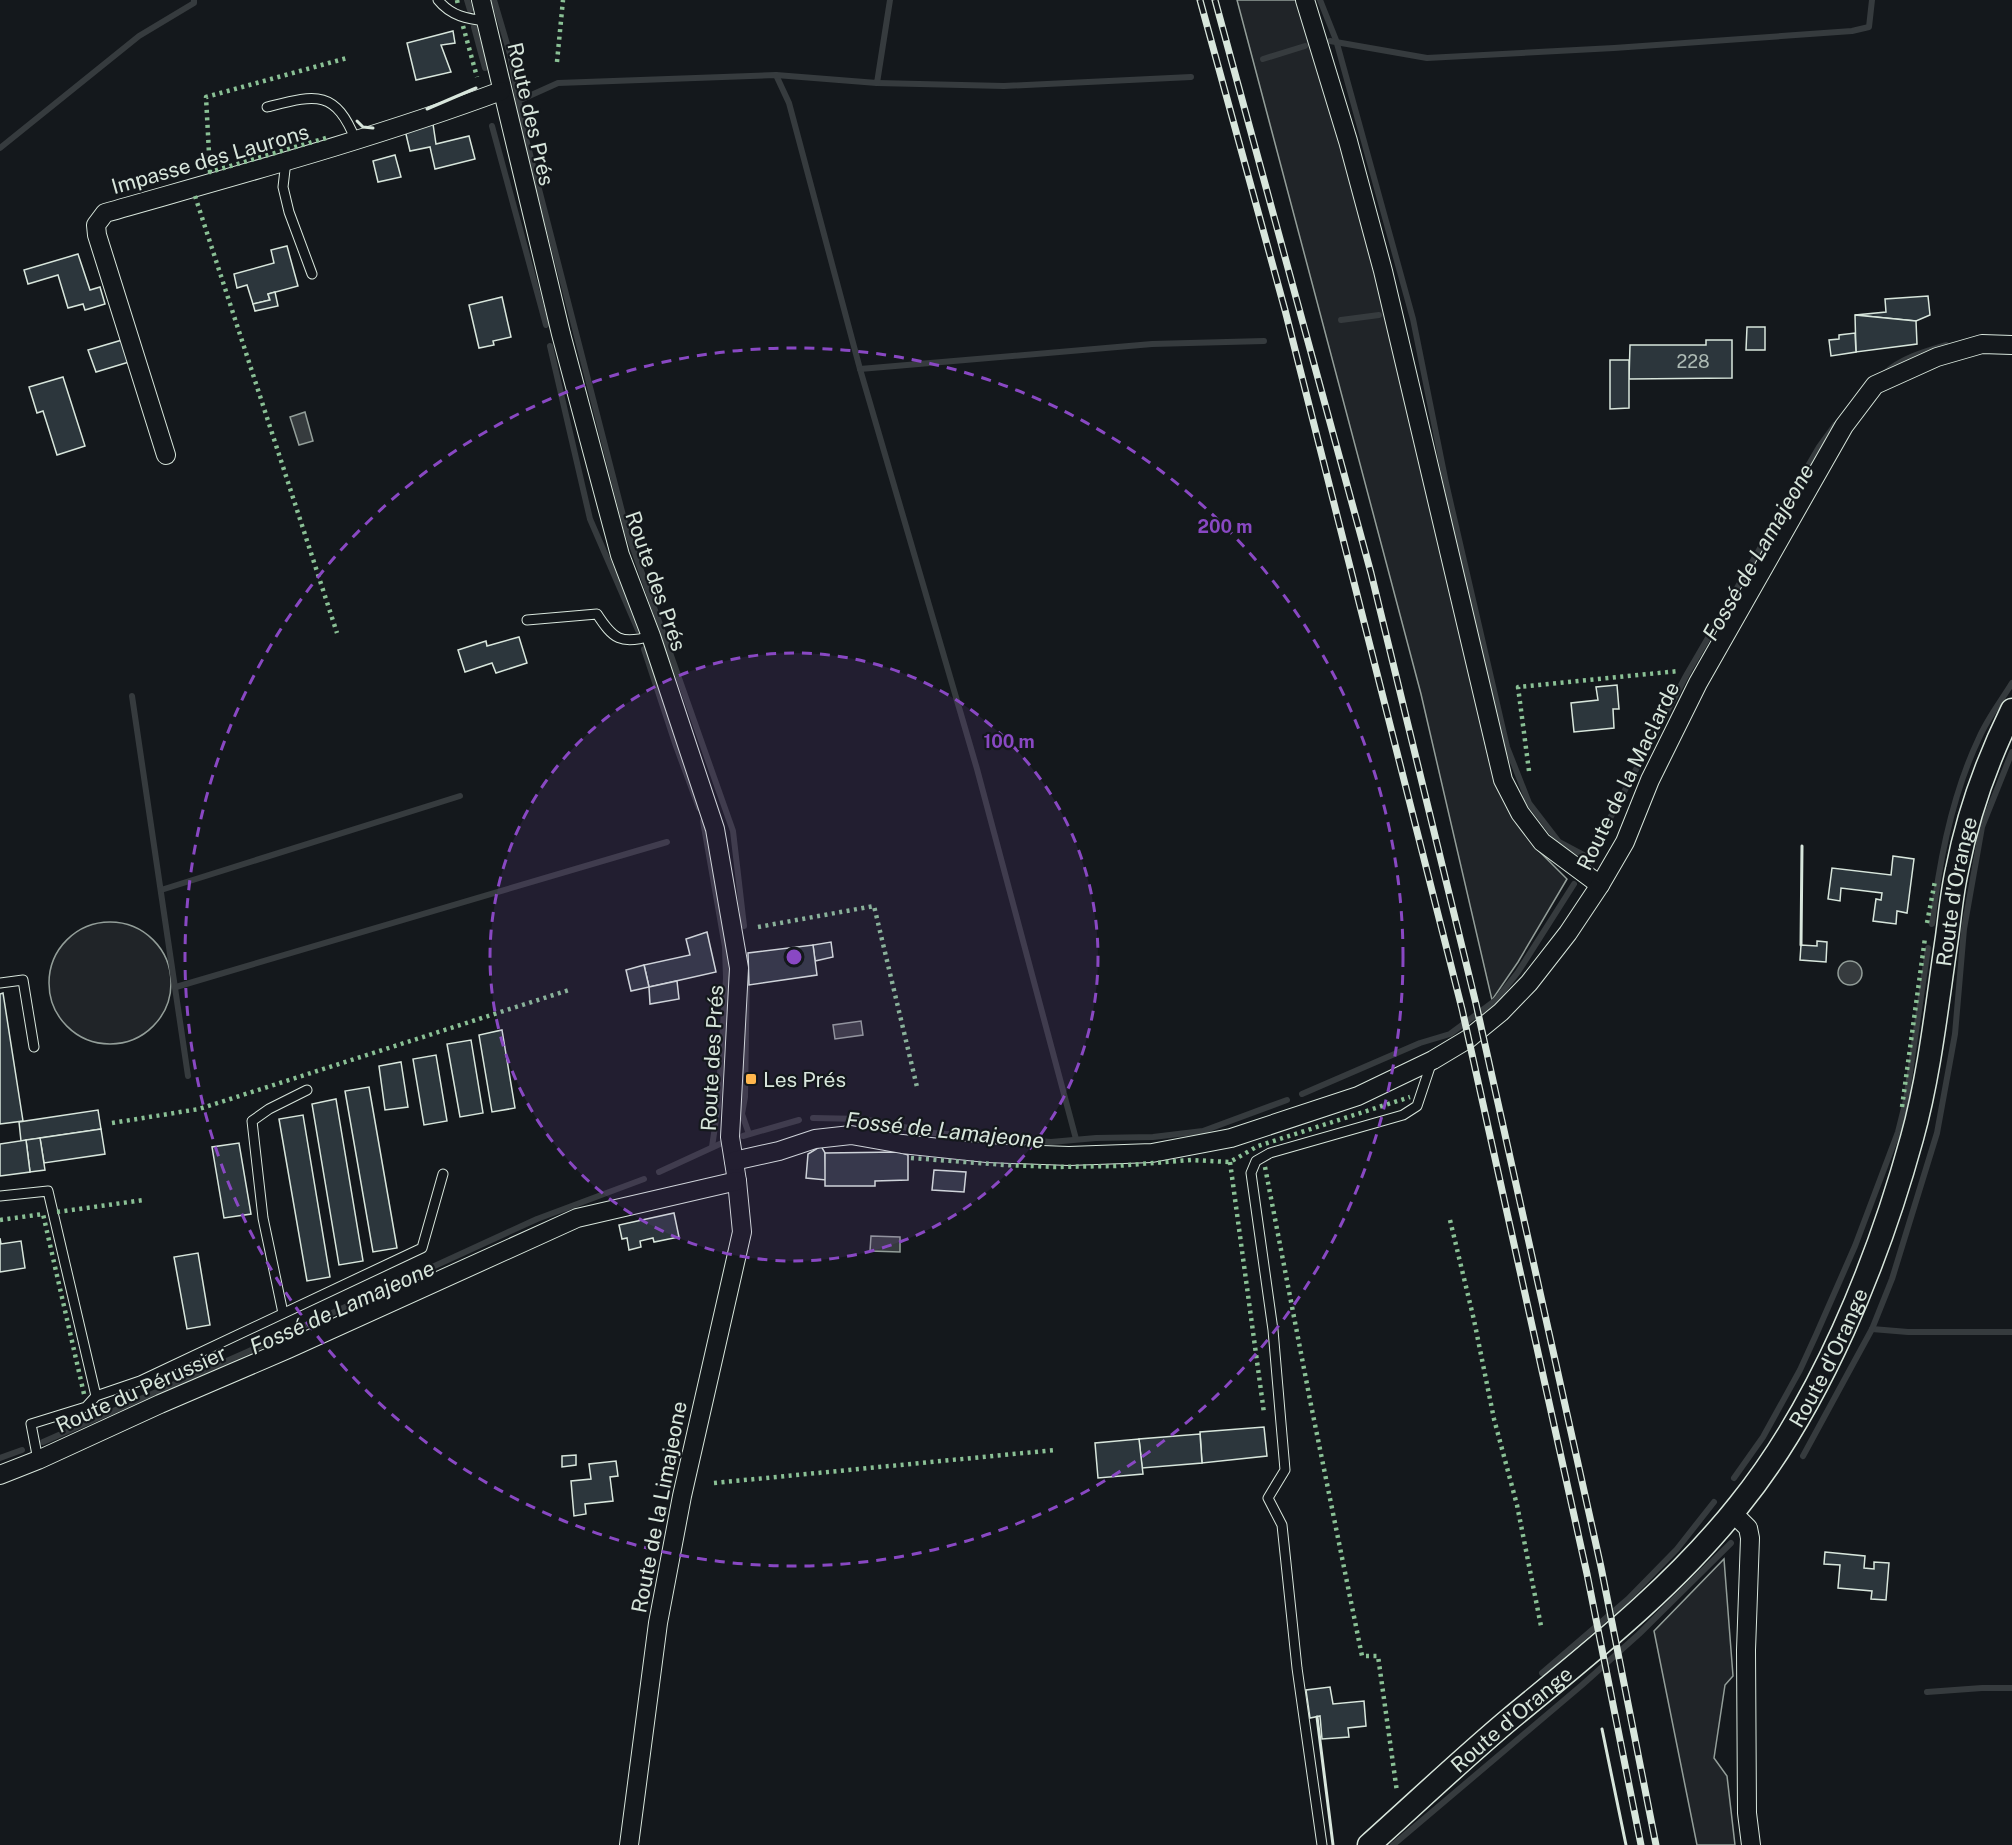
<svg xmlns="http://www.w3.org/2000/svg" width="2012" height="1845" font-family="'Public Sans',sans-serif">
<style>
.green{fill:#202428;stroke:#939e99;stroke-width:1.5}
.water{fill:#363b3e;stroke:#939e99;stroke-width:1.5}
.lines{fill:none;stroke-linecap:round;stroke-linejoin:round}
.stream{stroke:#363b3e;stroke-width:6}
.building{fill:#2c363c;stroke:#d8e6dc;stroke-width:1.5}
.service-casing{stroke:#d8e6dc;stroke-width:11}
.minor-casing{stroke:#d8e6dc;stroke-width:20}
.tertiary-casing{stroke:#d8e6dc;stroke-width:25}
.service{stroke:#14181c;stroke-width:9}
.minor{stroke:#14181c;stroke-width:18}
.tertiary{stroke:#14181c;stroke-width:22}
.rail-casing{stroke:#d8e6dc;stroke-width:7}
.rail{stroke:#14181c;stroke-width:4.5;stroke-dasharray:14;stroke-linecap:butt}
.hedge{stroke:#8ac095;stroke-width:4.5;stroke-dasharray:3 4.5;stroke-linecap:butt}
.wall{stroke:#d8e6dc;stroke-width:3}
.ring{fill:none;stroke:#8948c3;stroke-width:3;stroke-dasharray:10 8}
.poi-dot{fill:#ffb74d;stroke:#14181c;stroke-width:2}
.labels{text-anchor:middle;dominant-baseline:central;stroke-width:4.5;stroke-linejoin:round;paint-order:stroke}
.number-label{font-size:18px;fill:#adbab4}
.street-label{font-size:21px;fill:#d8e6dc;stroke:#14181c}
.poi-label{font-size:21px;fill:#d8e6dc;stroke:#14181c;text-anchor:start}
.water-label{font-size:22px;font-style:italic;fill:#d8e6dc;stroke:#14181c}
.centre{fill:#8948c3;stroke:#14181c;stroke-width:3}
.ring-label{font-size:18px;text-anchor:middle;font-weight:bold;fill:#8948c3;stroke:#14181c;stroke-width:4.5;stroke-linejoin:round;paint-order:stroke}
</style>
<rect width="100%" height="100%" fill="#14181c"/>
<g class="green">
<polygon points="1237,0 1299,0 1358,201 1469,668 1487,751 1507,801 1538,850 1567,879 1518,962 1492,1000 1421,694"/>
<circle cx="110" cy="983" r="61"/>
<polygon points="1724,1559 1733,1676 1725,1685 1714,1758 1727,1776 1735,1845 1697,1845 1654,1631"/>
</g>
<g class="water">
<polygon points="305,412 313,441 299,445 290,417"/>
<circle cx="1850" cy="973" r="12"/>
<polygon points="861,1021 863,1035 835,1039 833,1025"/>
<polygon points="871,1236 900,1237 900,1252 870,1251"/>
</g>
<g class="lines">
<g class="stream">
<polyline points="467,0 470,10"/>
<polyline points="494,0 510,54 523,127 627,531 733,831 744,926"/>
<polyline points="1320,0 1336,40 1413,319 1446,483 1507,747 1529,803 1559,842 1589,858"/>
<polyline points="474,27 485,68"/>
<polyline points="1330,41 1427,58 1614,48 1852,31 1869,27 1872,0"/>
<polyline points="1263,59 1305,46"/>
<polyline points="776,75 789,103 860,369 977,769 1076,1139"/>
<polyline points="877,83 1004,86 1191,77"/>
<polyline points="518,101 558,83 776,75 877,83 890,0"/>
<polyline points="492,126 546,325"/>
<polyline points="0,148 139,36 194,3 194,0"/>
<polyline points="1341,320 1379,315"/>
<polyline points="550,346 590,519 638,630"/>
<polyline points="860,369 1152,344 1264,341"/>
<path d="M1885,373C1901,358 1926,351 1946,345"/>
<polyline points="644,649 676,746 699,808"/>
<polyline points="132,696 188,1076"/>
<polyline points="703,821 725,947 726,978 718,1106 712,1147"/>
<polyline points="1586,863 1687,674 1819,447 1835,425"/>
<polyline points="161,890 460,796"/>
<path d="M1932,924C1939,861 1952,795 1979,738C1987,719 2001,701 2012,683"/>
<polyline points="747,971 745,1097 742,1114 749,1134"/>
<polyline points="176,987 667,842"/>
<polyline points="1302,1094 1420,1043 1450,1034 1496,1000 1518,972 1574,884"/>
<polyline points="813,1118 863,1119 934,1133 1051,1142 1096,1138 1153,1137 1203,1131 1287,1100"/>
<polyline points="743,1136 799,1120"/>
<polyline points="659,1172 722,1143"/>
<polyline points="1872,1329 1908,1332 2012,1332"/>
<polyline points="43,1442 247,1352 537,1219 644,1179"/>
<polyline points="1803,1456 1872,1329 1892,1279 1937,1133 1955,1034 1964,929 1982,827 2012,752"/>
<polyline points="0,1458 22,1450"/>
<polyline points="1734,1478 1763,1437 1800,1370 1816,1335 1855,1246 1898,1132 1906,1100 1928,948"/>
<polyline points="1542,1673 1628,1599 1677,1549 1714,1502"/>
<polyline points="1927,1692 1982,1688 2012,1688"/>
<polyline points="1393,1845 1582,1685 1639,1634 1731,1543"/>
</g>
</g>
<g class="building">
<polygon points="453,31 455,43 441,45 451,72 416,80 407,43"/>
<polygon points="433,124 436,144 469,136 475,159 435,169 430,147 410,151 405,130"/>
<polygon points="395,155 401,177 378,182 373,161"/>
<polygon points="287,246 298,286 268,294 270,300 253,304 247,285 237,288 234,274 274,263 271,250"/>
<polygon points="78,254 90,290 100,287 105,304 85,310 83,304 68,308 58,275 28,284 24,270"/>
<polygon points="275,292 278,306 255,311 253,304 270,300 268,294"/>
<polygon points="1928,296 1930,315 1916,321 1855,315 1886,312 1885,299"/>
<polygon points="502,297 511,337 493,341 494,345 479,348 469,305"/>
<polygon points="1855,315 1916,321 1917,344 1856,352"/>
<polygon points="1747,327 1765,327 1765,350 1746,350"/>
<polygon points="1855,333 1856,352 1831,356 1829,340 1839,339 1839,335"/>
<polygon points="122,340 129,362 96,372 88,350"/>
<polygon points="1706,340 1732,340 1732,378 1629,379 1630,345 1706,345"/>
<polygon points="1610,360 1629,360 1629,408 1610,409"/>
<polygon points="63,377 85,446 57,455 43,411 37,413 29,387"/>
<polygon points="519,637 527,663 496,673 492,663 465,672 458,650 486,641 487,646"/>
<polygon points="1617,685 1619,709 1613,709 1614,728 1574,732 1571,703 1598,700 1596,687"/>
<polygon points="1893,856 1914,859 1907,913 1897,911 1896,924 1873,921 1876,899 1881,900 1882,893 1841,888 1840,901 1828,899 1832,868 1891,875"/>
<polygon points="707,932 716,972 649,987 644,965 690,955 686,939"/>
<polygon points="1817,941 1827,942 1826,962 1800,960 1801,945 1817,946"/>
<polygon points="831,942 833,957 815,961 813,945"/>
<polygon points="813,945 817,975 749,985 748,953"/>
<polygon points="644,965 649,987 631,991 626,970"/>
<polygon points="677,981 679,999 650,1004 649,987"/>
<polygon points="3,993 23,1121 0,1124 0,994"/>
<polygon points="502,1030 515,1108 492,1112 479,1035"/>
<polygon points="471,1040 483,1113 460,1117 447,1044"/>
<polygon points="436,1055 447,1121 424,1125 413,1059"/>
<polygon points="401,1062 408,1107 385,1110 379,1066"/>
<polygon points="369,1087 397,1248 373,1252 345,1091"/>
<polygon points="336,1099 363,1261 339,1265 312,1104"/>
<polygon points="98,1110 101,1129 21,1141 19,1122"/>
<polygon points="303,1115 330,1277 307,1281 279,1119"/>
<polygon points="101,1129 105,1154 44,1163 40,1138"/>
<polygon points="40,1138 45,1170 30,1172 26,1140"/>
<polygon points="26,1140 30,1172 0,1176 0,1144"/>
<polygon points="239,1143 251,1214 224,1218 212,1147"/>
<polygon points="821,1146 825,1153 826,1180 806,1178 808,1154"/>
<polygon points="899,1152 908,1155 908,1180 875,1181 875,1186 825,1186 825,1153"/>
<polygon points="934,1170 966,1172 964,1192 932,1190"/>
<polygon points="674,1213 679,1237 654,1242 653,1238 640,1241 641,1247 629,1250 627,1238 622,1239 619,1225"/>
<polygon points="0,1238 1,1244 21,1241 25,1268 0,1272"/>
<polygon points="198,1253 210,1325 187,1329 174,1257"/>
<polygon points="1264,1427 1267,1456 1202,1463 1200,1432"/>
<polygon points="1200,1434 1202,1463 1142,1468 1139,1439"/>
<polygon points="1139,1439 1143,1474 1098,1478 1095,1443"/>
<polygon points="576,1455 576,1465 562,1467 562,1456"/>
<polygon points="616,1461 618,1476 610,1477 613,1501 585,1504 586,1514 574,1516 571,1481 591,1479 589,1464"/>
<polygon points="1825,1552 1865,1556 1864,1568 1874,1569 1874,1562 1889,1563 1886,1600 1871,1599 1872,1591 1838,1588 1840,1565 1824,1564"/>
<polygon points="1330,1687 1333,1704 1364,1701 1366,1726 1348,1728 1349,1737 1322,1739 1320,1716 1310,1718 1306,1690"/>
</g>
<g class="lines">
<g class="service-casing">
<g id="service">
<path d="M438,0C451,16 467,19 487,21"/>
<path d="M267,107C315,95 335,88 356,141"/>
<polyline points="286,161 283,187 289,212 312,274"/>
<path d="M527,620L597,614C613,639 621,645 651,636"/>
<polyline points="0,983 23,980 34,1047"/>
<polyline points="0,1196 48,1191 96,1396"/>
<polyline points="283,1313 263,1218 252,1121 269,1109 307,1090"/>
<polyline points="38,1460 31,1424 86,1407 96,1396 140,1381 422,1248 443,1174"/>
<polyline points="1322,1845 1297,1668 1282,1525 1268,1498 1285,1470 1273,1330 1251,1173 1256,1161 1270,1153 1403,1115 1417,1106 1432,1061"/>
</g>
</g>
<g class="minor-casing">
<g id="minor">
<polyline points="481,0 561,334 620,555 651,636 715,829 739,968 730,1137 737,1181 742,1232 682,1496 658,1623 629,1845"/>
<polyline points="1305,0 1348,141 1383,271 1503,780 1520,813 1542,842 1600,885"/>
<path d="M166,455L97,235L96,225L105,213C238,175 372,139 501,91"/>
<polyline points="734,1161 779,1151 815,1139 851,1135 902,1144 987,1153 1069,1156 1152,1153 1231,1138 1358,1096 1433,1060 1468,1039 1501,1012 1529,983 1568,933 1600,885 1625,842 1650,780 1698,683 1844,426 1875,385 1937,357 1982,344 2012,345"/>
<polyline points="0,1475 38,1460 160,1404 288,1349 577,1218 737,1181"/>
<polyline points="1733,1513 1748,1528 1750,1538 1746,1650 1747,1813 1751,1845"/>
</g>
</g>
<g class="tertiary-casing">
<g id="tertiary">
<path id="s1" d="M1369,1845C1416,1803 1462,1759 1511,1718C1591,1652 1674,1587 1739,1505C1820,1405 1878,1262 1912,1138C1930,1073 1937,1004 1947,937C1950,915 1952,892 1957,870C1968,813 1987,761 2012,710"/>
</g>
</g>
<use href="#service" class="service"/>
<use href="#minor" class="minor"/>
<use href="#tertiary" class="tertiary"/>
<g class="rail-casing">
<g id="rail">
<polyline points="1200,0 1285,310 1462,1009 1587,1574 1641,1845"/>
<polyline points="1215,0 1371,573 1476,1004 1601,1567 1656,1845"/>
</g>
</g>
<use href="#rail" class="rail"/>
<g class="hedge">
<polyline points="457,0 458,5"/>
<polyline points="463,26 477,77"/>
<polyline points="557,62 563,0"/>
<polyline points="326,138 210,172 206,97 347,58"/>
<polyline points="195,196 337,633"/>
<polyline points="1529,771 1518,687 1679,671"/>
<polyline points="1927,923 1935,881"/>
<polyline points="758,927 874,906 917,1087"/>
<polyline points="1902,1107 1925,938"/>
<polyline points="112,1123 199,1109 569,990"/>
<polyline points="911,1158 1005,1165 1056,1167 1116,1166 1191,1160 1230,1162 1258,1146 1410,1097"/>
<polyline points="1230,1162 1264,1413"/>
<polyline points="1265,1167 1311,1405 1362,1656 1378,1656 1397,1792"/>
<polyline points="57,1212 144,1200"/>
<polyline points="0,1220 43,1214 84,1394"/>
<polyline points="1450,1220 1474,1320 1494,1419 1517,1505 1541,1626"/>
<polyline points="714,1483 1055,1450"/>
</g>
<g class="wall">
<polyline points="427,109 476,88"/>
<polyline points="357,121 363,127 373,128"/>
<polyline points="1801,945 1802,846"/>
<polyline points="1317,1717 1333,1845"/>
<polyline points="1602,1729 1626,1845"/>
</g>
</g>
<circle cx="794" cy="957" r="304" fill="#8948c3" fill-opacity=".12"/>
<g class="ring">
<circle cx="794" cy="957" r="304"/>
<circle cx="794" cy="957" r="609"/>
</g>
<rect class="poi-dot" x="745" y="1073" width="12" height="12" rx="3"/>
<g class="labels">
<g class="number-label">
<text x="1693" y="361">228</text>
</g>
<g class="street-label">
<text transform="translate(531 114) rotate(77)">Route des Prés</text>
<text transform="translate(210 159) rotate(-16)">Impasse des Laurons</text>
<text transform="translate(656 581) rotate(71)">Route des Prés</text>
<text transform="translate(1628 776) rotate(-64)">Route de la Maclarde</text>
<text stroke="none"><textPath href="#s1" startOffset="1162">Route d'Orange</textPath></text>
<text transform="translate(712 1058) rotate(-87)">Route des Prés</text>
<text stroke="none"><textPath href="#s1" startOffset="676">Route d'Orange</textPath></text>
<text transform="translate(141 1389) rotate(-24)">Route du Pérussier</text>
<text transform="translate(659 1507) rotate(-79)">Route de la Limajeone</text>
<text stroke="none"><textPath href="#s1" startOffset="190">Route d'Orange</textPath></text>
</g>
<g class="poi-label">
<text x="763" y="1079">Les Prés</text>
</g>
<g class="water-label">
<text transform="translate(1758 552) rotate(-60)">Fossé de Lamajeone</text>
<text transform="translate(945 1130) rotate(6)">Fossé de Lamajeone</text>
<text transform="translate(342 1307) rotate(-24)">Fossé de Lamajeone</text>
</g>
</g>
<circle cx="794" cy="957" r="9" class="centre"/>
<g class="ring-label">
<text x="1225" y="533">200 m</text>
<text x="1009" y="748">100 m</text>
</g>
</svg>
